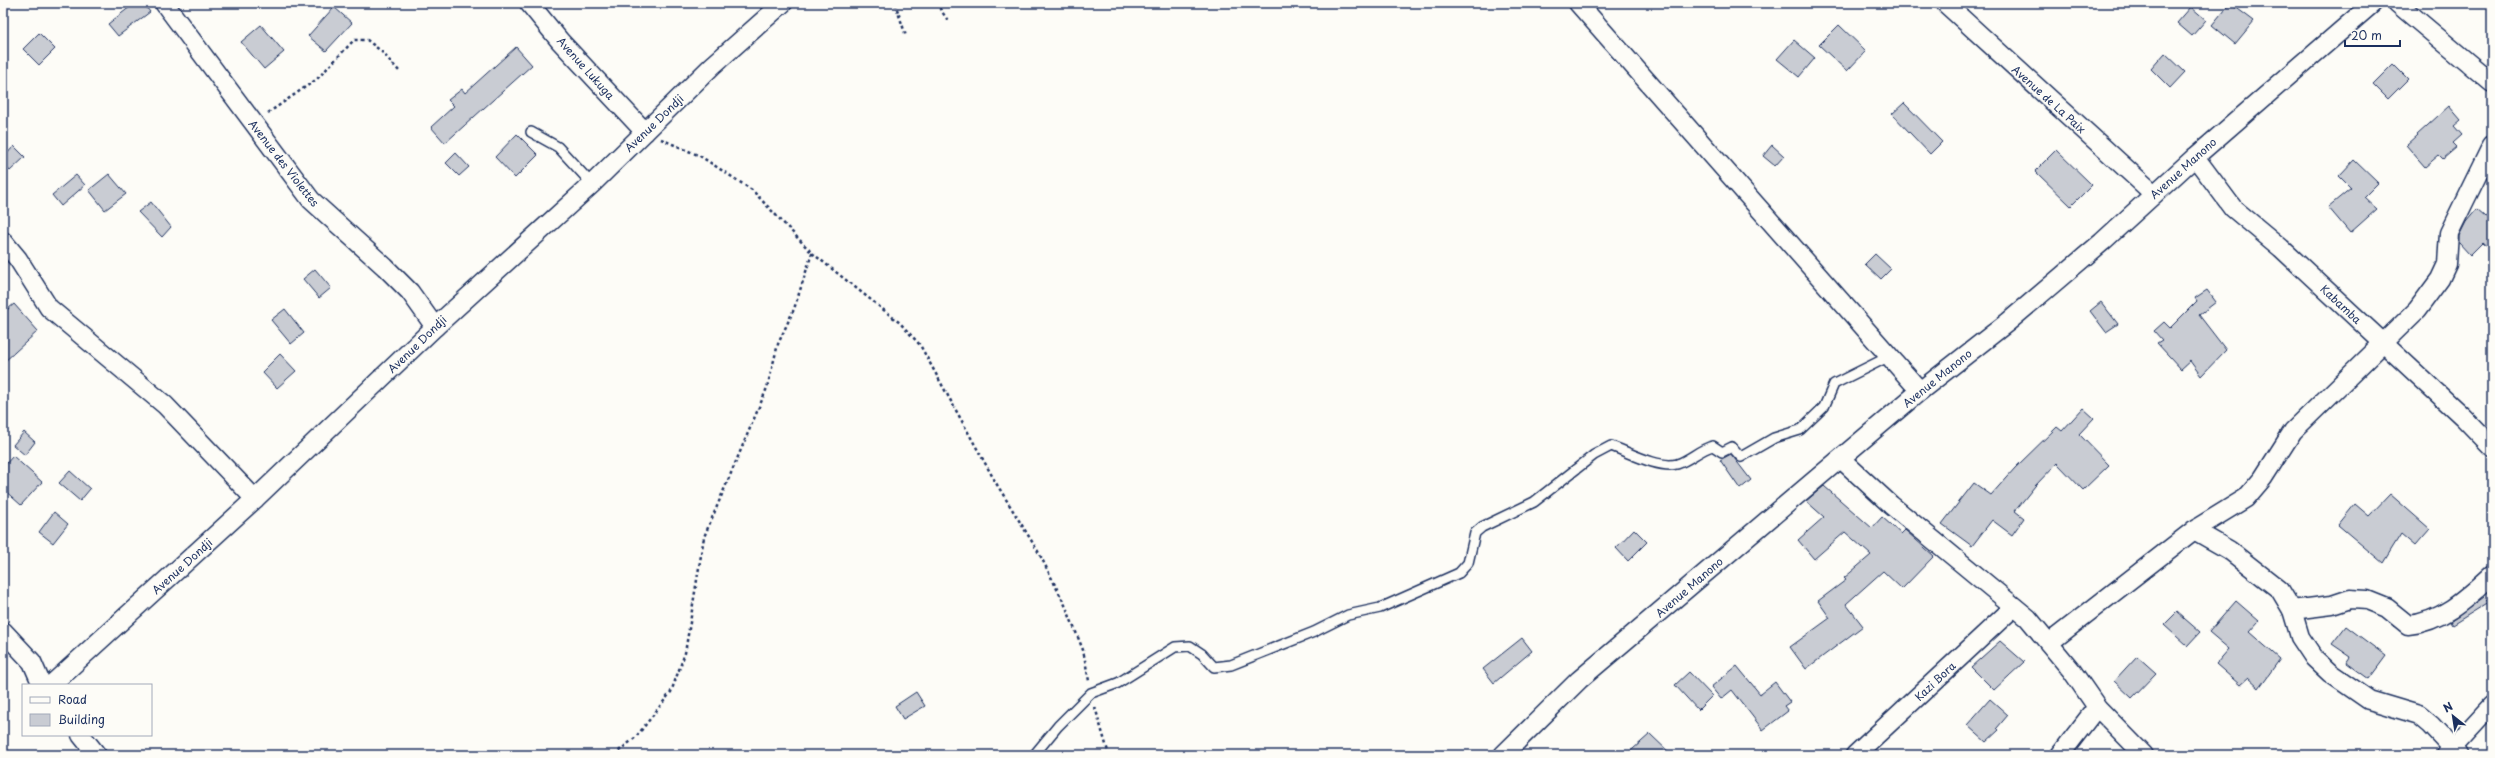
<svg xmlns="http://www.w3.org/2000/svg" width="2495" height="758" font-family="'Playpen Sans',sans-serif">
<style>
.building{fill:#c9ccd3;stroke:#1b2f5e}
.lines{fill:none;stroke-linecap:round;stroke-linejoin:round}
.lane-casing{stroke:#1b2f5e;stroke-width:12}
.street-casing{stroke:#1b2f5e;stroke-width:21}
.path{stroke:#1b2f5e;stroke-width:2.5;stroke-dasharray:3 3;stroke-linecap:butt}
.lane{stroke:#fdfcf7;stroke-width:9}
.street{stroke:#fdfcf7;stroke-width:18}
.labels{text-anchor:middle;dominant-baseline:central;stroke-width:3;stroke-linejoin:round;paint-order:stroke}
.street-label{font-size:11px;fill:#1b2f5e;stroke:#fdfcf7}
</style>
<rect width="100%" height="100%" fill="#fdfcf7"/>
<filter id="ink" filterUnits="userSpaceOnUse"><feTurbulence type="fractalNoise" baseFrequency=".025" numOctaves="2"/><feDisplacementMap in="SourceGraphic" scale="8" xChannelSelector="R" yChannelSelector="G"/><feConvolveMatrix kernelMatrix="1 2 1 2 8 2 1 2 1" color-interpolation-filters="sRGB"/></filter>
<g filter="url(#ink)">
<g class="building">
<polygon points="135,3 143,3 150,12 118,36 108,24"/>
<polygon points="2230,3 2254,21 2235,44 2212,25"/>
<polygon points="334,7 352,23 326,51 308,36"/>
<polygon points="2191,7 2206,20 2192,36 2177,23"/>
<polygon points="261,25 284,52 264,69 241,42"/>
<polygon points="1839,25 1866,51 1847,71 1819,45"/>
<polygon points="39,33 55,49 39,65 23,49"/>
<polygon points="1794,40 1815,58 1799,77 1777,59"/>
<polygon points="516,47 532,65 445,143 431,127 454,106 448,100 462,89 465,93"/>
<polygon points="2165,53 2185,72 2170,88 2151,69"/>
<polygon points="2393,64 2408,79 2388,99 2373,84"/>
<polygon points="1904,103 1942,142 1930,154 1892,114"/>
<polygon points="2449,106 2461,120 2454,126 2462,135 2453,143 2457,147 2443,159 2439,155 2425,167 2406,145"/>
<polygon points="517,134 538,155 515,178 495,157"/>
<polygon points="1772,145 1784,156 1775,166 1763,156"/>
<polygon points="14,146 25,157 10,171 3,164 3,158"/>
<polygon points="2056,150 2092,185 2071,206 2035,171"/>
<polygon points="456,153 469,167 459,176 446,163"/>
<polygon points="2354,160 2378,183 2364,197 2377,209 2350,233 2328,207 2351,188 2339,176"/>
<polygon points="109,174 126,194 105,210 89,190"/>
<polygon points="76,175 85,185 61,206 52,195"/>
<polygon points="151,202 171,227 162,237 138,212"/>
<polygon points="2477,209 2492,222 2492,252 2482,243 2470,255 2459,243 2459,236 2466,222"/>
<polygon points="1875,254 1891,269 1881,279 1865,264"/>
<polygon points="315,269 331,288 319,298 303,279"/>
<polygon points="2207,290 2216,302 2199,315 2226,350 2201,376 2190,361 2181,369 2157,343 2162,340 2154,331 2164,322 2170,328 2197,301 2195,298"/>
<polygon points="2101,302 2118,324 2106,332 2090,311"/>
<polygon points="14,304 38,331 3,363 3,313"/>
<polygon points="285,309 304,333 291,344 271,320"/>
<polygon points="280,354 296,371 277,388 262,372"/>
<polygon points="2083,408 2094,418 2079,434 2109,465 2083,490 2057,463 2035,486 2015,511 2024,518 2012,535 1992,520 1972,546 1942,524 1974,483 1991,495 2015,468 2057,427 2062,431"/>
<polygon points="24,432 35,442 25,455 13,445"/>
<polygon points="1731,454 1751,480 1740,489 1720,460"/>
<polygon points="13,456 42,482 21,505 3,489 3,467"/>
<polygon points="70,471 90,489 80,501 59,483"/>
<polygon points="1824,486 1872,528 1882,517 1901,534 1905,530 1934,556 1902,589 1883,571 1846,604 1863,626 1806,669 1790,647 1830,618 1818,601 1846,580 1844,578 1871,555 1845,532 1814,559 1798,540 1824,517 1806,501"/>
<polygon points="2390,494 2430,529 2415,546 2401,534 2383,563 2338,525 2355,504 2369,516"/>
<polygon points="54,512 68,524 53,543 39,532"/>
<polygon points="1634,529 1647,542 1628,561 1616,548"/>
<polygon points="2484,597 2489,602 2452,625 2450,622"/>
<polygon points="2236,601 2259,621 2249,632 2280,659 2259,688 2248,678 2240,685 2216,664 2229,649 2209,632"/>
<polygon points="2177,612 2200,632 2187,646 2164,625"/>
<polygon points="2346,626 2386,656 2369,679 2347,663 2351,657 2332,644"/>
<polygon points="1522,638 1532,651 1494,683 1483,669"/>
<polygon points="2000,641 2024,662 1994,690 1971,667"/>
<polygon points="2137,656 2156,673 2132,698 2114,681"/>
<polygon points="1737,666 1760,694 1775,682 1790,702 1784,706 1788,711 1763,730 1732,690 1721,699 1711,687"/>
<polygon points="1689,672 1712,696 1698,710 1675,685"/>
<polygon points="916,692 925,706 903,719 895,706"/>
<polygon points="1990,699 2008,715 1997,728 1999,730 1986,742 1967,725"/>
<polygon points="1650,734 1672,755 1626,755 1641,742"/>
</g>
<g class="lines">
<g class="lane-casing">
<g id="lane">
<polyline points="531,132 558,147 592,184"/>
<path d="M1034,755L1058,726L1091,693L1118,683L1175,647L1190,646L1202,654L1214,667L1231,665L1314,632L1348,615L1380,608L1459,573L1468,563L1475,533L1482,527L1534,502L1594,455L1611,446C1628,452 1659,469 1677,464C1690,460 1700,449 1713,446L1722,452L1732,447L1741,457L1774,438L1800,430L1824,407L1834,384L1890,356"/>
</g>
</g>
<g class="street-casing">
<g id="street">
<polyline points="164,3 311,200 385,267 410,292 435,327"/>
<polyline points="529,3 560,41 645,132"/>
<polyline points="1578,3 1920,391"/>
<polyline points="1945,3 2154,194"/>
<polyline points="2397,3 2492,83"/>
<polyline points="2195,157 2233,208 2281,248 2463,417 2492,447"/>
<polyline points="3,241 18,259 49,308 165,405 255,499"/>
<polyline points="1841,459 1891,505 2028,618 2072,671 2097,707 2144,755"/>
<path d="M2194,530L2229,550L2280,590L2292,610L2332,605L2350,599L2367,600L2387,608L2408,625C2442,622 2467,598 2492,575"/>
<polyline points="2292,610 2300,637 2314,658 2330,673 2369,700 2419,715 2431,725 2459,755"/>
<polyline points="3,631 32,662 42,685"/>
<polyline points="2049,643 2194,530 2246,498 2263,478 2293,431 2417,310 2440,279 2447,264 2449,233 2492,145"/>
<polyline points="51,685 255,499 435,327 592,184 712,66 783,3"/>
<polyline points="81,735 97,755"/>
<polyline points="1503,755 1579,680 1920,391 2008,322 2102,242 2195,157 2373,3"/>
<polyline points="1855,755 2014,607"/>
<polyline points="2060,755 2097,707"/>
<polyline points="2446,755 2492,705"/>
</g>
</g>
<g class="path">
<polyline points="895,3 906,36"/>
<polyline points="936,3 949,22"/>
<polyline points="268,113 317,79 354,40 367,40 381,51 399,71"/>
<polyline points="661,139 700,156 752,190 812,253 900,323 920,345 996,483 1039,553 1066,607 1083,650 1089,681"/>
<polyline points="1095,707 1109,755"/>
<polyline points="614,755 636,737 671,692 685,653 704,537 767,388 778,344 794,309 812,253"/>
</g>
<use href="#lane" class="lane"/>
<use href="#street" class="street"/>
</g>
</g>
<g class="labels">
<g class="street-label">
<text transform="translate(586 68) rotate(48)">Avenue Lukuga</text>
<text transform="translate(2049 99) rotate(42)">Avenue de La Paix</text>
<text transform="translate(654 123) rotate(-44)">Avenue Dondji</text>
<text transform="translate(284 163) rotate(52)">Avenue des Violettes</text>
<text transform="translate(2183 168) rotate(-42)">Avenue Manono</text>
<text transform="translate(2341 304) rotate(43)">Kabamba</text>
<text transform="translate(417 344) rotate(-44)">Avenue Dondji</text>
<text transform="translate(1937 378) rotate(-39)">Avenue Manono</text>
<text transform="translate(182 566) rotate(-42)">Avenue Dondji</text>
<text transform="translate(1689 587) rotate(-41)">Avenue Manono</text>
<text transform="translate(1935 681) rotate(-43)">Kazi Bora</text>
</g>
</g>
<rect width="2495" height="758" fill="none" stroke="#fdfcf7" stroke-width="16"/>
<rect x="8" y="8" width="2479" height="742" fill="none" stroke="#1b2f5e" stroke-width="1.5" filter="url(#ink)"/>
<rect x="22" y="684" width="130" height="52" fill="#fdfcf7" stroke="#a3aaba"/>
<rect x="30" y="697" width="20" height="6" fill="#fdfcf7" stroke="#a3aaba"/>
<text x="58" y="704" font-size="12" fill="#1b2f5e">Road</text>
<rect x="30" y="714" width="20" height="12" fill="#c9ccd3" stroke="#a3aaba"/>
<text x="58" y="724" font-size="12" fill="#1b2f5e">Building</text>
<g transform="translate(2453 716) rotate(330)" stroke="#fdfcf7" stroke-width="3" paint-order="stroke">
<path d="M0-3L7 15L0 10L-7 15Z" fill="#1b2f5e"/>
<text y="-6" font-size="11" font-weight="bold" text-anchor="middle" fill="#1b2f5e">N</text>
</g>
<path d="M2345 40v6h55v-6" fill="none" stroke="#1b2f5e" stroke-width="2"/>
<text x="2351" y="40" font-size="12" fill="#1b2f5e" stroke="#fdfcf7" stroke-width="3" paint-order="stroke">20 m</text>
</svg>
